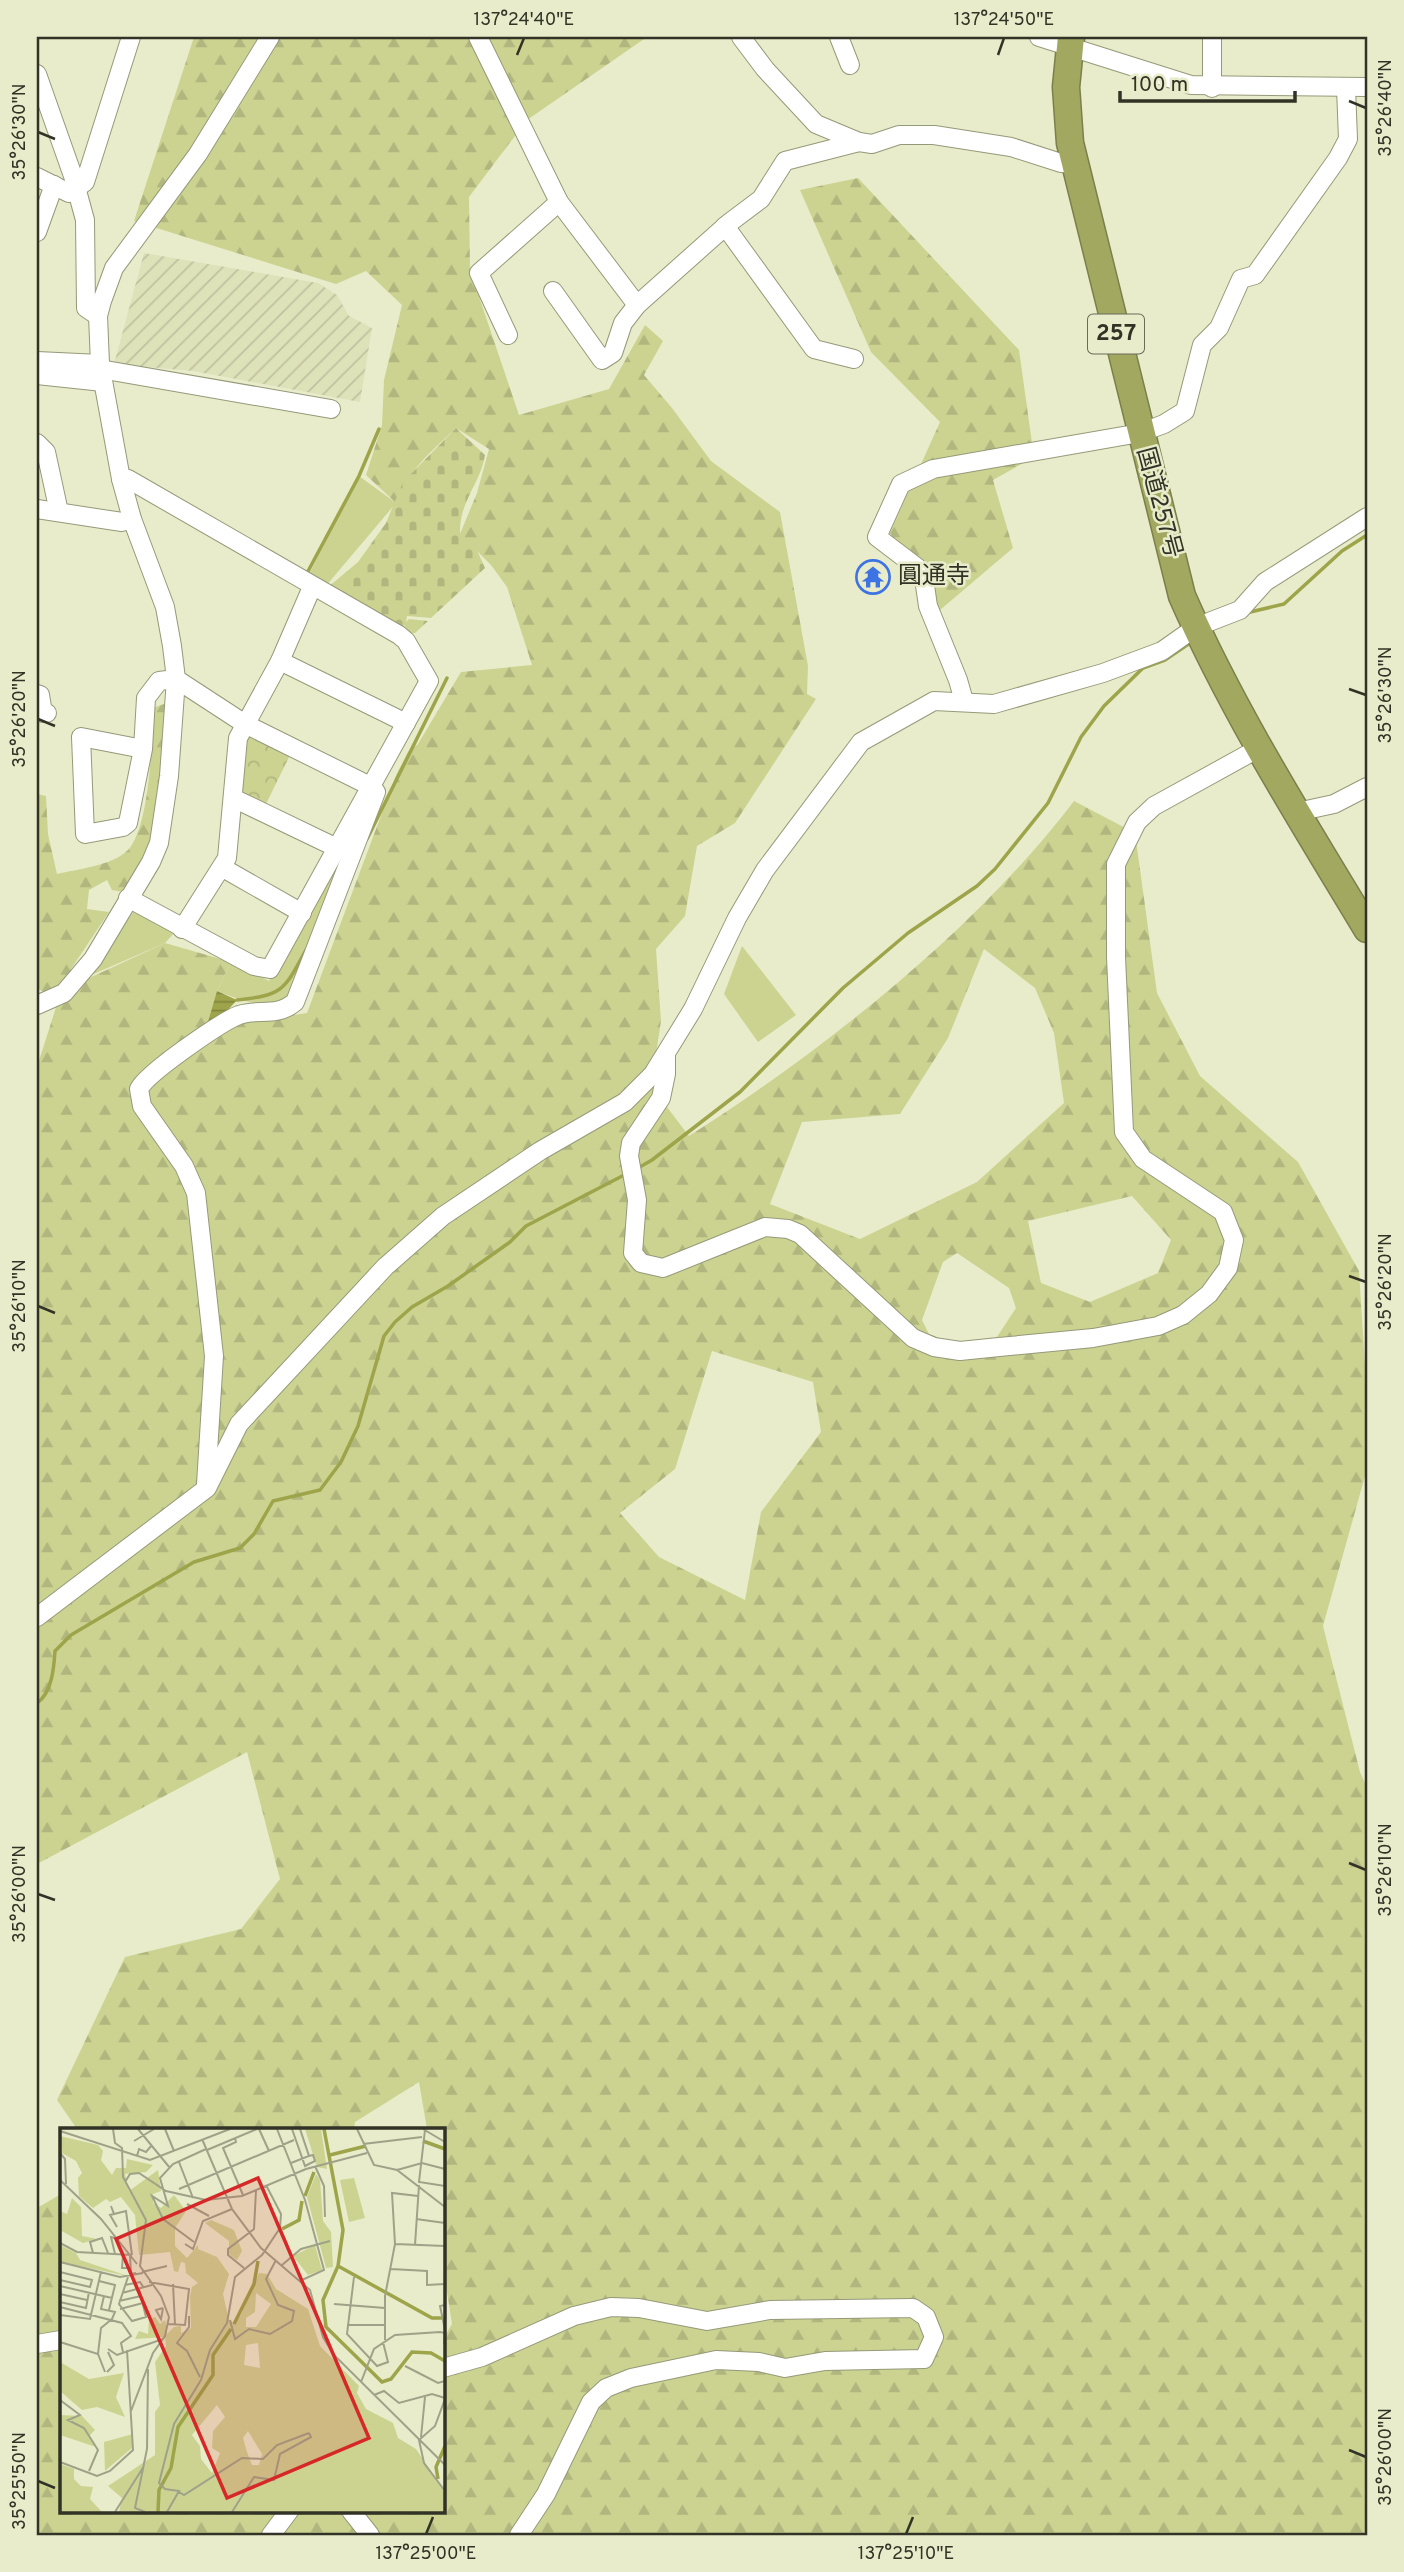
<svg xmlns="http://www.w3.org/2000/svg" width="1404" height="2572" font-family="Overpass,'Noto Sans JP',sans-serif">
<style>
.industrial{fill:url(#industrial-furrows)}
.grass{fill:#ccd391}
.forest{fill:url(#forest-firs);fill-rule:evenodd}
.cemetery{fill:url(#cemetery-stones)}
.park{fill:url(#park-crowns)}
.water{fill:url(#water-rules)}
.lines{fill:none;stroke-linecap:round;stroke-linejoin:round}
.stream{stroke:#9da44a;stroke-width:3.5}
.minor-casing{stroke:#969979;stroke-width:20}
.highway-casing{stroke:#7b7f4c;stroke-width:29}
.minor{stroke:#fff;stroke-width:18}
.highway{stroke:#a2a860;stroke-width:26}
.ticks{fill:none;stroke:#323326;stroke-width:2.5}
.labels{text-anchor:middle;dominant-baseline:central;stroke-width:5;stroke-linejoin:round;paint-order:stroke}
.shield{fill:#e8ecca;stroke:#696a57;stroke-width:2}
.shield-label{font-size:23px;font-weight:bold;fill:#323326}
.street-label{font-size:24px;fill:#323326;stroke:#e8ecca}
.poi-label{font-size:24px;fill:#323326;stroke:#e8ecca;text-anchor:start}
.inset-river{fill:none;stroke:#9da44a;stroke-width:3.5}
.inset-road{fill:none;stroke:#9fa288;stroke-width:2}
.view{fill:#d62828;fill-opacity:0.15;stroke:#d62828;stroke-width:3.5}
.inset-edge{fill:none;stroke:#323326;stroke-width:3.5}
.neatline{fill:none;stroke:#323326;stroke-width:2.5}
.ticks-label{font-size:18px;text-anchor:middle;fill:#323326}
</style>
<defs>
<pattern id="industrial-furrows" width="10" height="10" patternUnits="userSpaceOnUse" patternTransform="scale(1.75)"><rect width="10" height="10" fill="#dee2b9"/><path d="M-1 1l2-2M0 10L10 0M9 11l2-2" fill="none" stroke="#bfc29f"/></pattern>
<pattern id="forest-firs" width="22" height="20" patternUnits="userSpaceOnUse" patternTransform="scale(1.75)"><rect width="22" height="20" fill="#ccd391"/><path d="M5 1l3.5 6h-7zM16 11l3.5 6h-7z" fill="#b0b67d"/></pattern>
<pattern id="cemetery-stones" width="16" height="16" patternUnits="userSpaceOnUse" patternTransform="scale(1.75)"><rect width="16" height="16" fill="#ccd391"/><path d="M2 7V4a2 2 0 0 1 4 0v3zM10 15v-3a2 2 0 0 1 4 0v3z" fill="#b0b67d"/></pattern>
<pattern id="park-crowns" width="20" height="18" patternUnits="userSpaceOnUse" patternTransform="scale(1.75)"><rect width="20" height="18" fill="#ccd391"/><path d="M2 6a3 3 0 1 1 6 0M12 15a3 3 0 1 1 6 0" fill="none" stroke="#b0b67d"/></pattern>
<pattern id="water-rules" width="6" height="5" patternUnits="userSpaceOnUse" patternTransform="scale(1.75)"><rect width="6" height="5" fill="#9da44a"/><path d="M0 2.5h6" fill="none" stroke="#81863d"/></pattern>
</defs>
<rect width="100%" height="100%" fill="#e8ecca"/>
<polygon class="industrial" points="144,253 318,283 337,295 349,316 372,328 360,402 193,371 114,364"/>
<g class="grass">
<polygon points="359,476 396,503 325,587 307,578"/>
<path d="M362,816L294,995C269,1012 243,1001 217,991L231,962L269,981Z"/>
<polygon points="134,911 175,932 165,943 89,976"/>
<polygon points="742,946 796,1015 758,1042 724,994"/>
</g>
<g class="forest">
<path d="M194,37H647L527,120L469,197L470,270L519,415L609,389L645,325L663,341L644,375L672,408L711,461L780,512L808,666L807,694L816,699L735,823L697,846L685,916L656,949L661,1021L651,1086L689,1136C824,1050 976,930 1074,801L1135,833L1157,993L1200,1076L1298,1162L1359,1271L1367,1398V1469L1323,1626L1360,1772L1367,1787V2535H37V2208L61,2194V2511H443V2339L452,2324L443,2266V2129H427L419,2082L355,2122L354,2129H77L57,2100L125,1957L241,1929L280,1879L247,1752L37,1864V1067L58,1001L37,988V794L46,796L48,834L57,874C77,869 112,866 128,850C150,826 152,741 153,708L169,702L157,836L128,893L112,890L107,880L89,890L87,909L109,912L71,969L87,979L165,943L231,962L217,991L210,1028L307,1013L397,773L408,752L418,744L461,672L532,665L507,587L491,565L460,534L477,493L489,449L456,428C431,452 408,470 396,503L366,475L382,425L384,380L402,305L366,271L336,284L134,221ZM984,949L1035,988L1054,1033L1064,1103L977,1182L860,1239L770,1204L802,1122L900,1114L948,1038ZM1132,1196L1171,1240L1158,1273L1090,1302L1041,1283L1028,1221ZM957,1253L1009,1288L1016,1308L991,1346L974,1351L929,1334L922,1320L943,1262ZM712,1351L813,1382L821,1432L761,1512L745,1600L659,1557L620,1513L675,1469Z"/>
<polygon points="858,178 1019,350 1034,457 993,480 1013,548 940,610 890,533 940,422 871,352 800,190"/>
</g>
<path class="cemetery" d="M456,428L485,455C481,483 459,501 460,533L476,548L485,568L431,618L407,616L406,622L409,619L428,621L415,633L405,634V625L399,628L327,588L358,562L386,523L403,482Z"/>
<polygon class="park" points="244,734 293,749 265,806 244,796 239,789"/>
<polygon class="water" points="217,991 237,1000 215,1024 208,1022"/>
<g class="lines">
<g class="stream">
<polyline points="306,575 359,476 379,429"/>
<polyline points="1246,613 1284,604 1342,551 1367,535"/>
<polyline points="367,839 447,678"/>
<path d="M237,1000C284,995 284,990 306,950"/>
<polyline points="638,1168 652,1160 740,1092 843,988 908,933 977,886 995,869 1048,803 1081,737 1104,706 1143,668 1165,660 1193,641"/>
<path d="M37,1703C52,1693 54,1667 55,1651L71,1635L194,1562L240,1548L254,1534L273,1501L320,1490L341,1462L358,1426L384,1336L395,1322L412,1307L448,1286L510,1242L526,1226L628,1173"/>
</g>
<g class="minor-casing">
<g id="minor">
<polyline points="478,37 559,202 637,305"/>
<polyline points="741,37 765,69 816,124 859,142 872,144 899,135 934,135 1011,147 1061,163 1074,164"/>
<polyline points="839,37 850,65"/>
<polyline points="1039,37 1191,85 1367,87"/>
<polyline points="1212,37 1212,88"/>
<polyline points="37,74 73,176 85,220 86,308 98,316"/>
<polyline points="37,177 69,193 85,182 131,37"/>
<polyline points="725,226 814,349 854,359"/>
<polyline points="37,232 54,185"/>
<polyline points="553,291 602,360 613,353 623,323 637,305 729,223 761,199 785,161 859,142"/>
<polyline points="508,335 479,273 559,202"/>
<polyline points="37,361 100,364"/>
<polyline points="100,369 331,409"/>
<polyline points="37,375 103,382"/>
<polyline points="37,443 46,452 59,512"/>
<polyline points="121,479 128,479 399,635 406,641 429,681 270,969 254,966 128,898"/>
<polyline points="37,509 122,522 132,519"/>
<polyline points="280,661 406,723"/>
<polyline points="37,694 40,695 43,713 47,713"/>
<polyline points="964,701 958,680 928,606 923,572 877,537 901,484 933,469 1140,433 1164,424 1185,411 1202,345 1219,328 1241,279 1255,275 1338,158 1348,139 1346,88"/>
<path d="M143,749L81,737L85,834L123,827L128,823L143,749L146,698L159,681L176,679L245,724L372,787L376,792L295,1002C276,1018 259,1008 239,1015C221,1022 147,1073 139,1089L142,1106L184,1166L196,1193L214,1356L206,1484"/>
<polyline points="233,798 337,848"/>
<polyline points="1297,812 1334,804 1367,787"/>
<polyline points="223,868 302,913"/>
<polyline points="182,929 227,858 238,738 280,661 312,587"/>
<polyline points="37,1005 64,993 93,959 151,862 159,843 169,776 176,679 172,646 165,607 132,519 121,479 100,364 98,316 102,301 114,268 198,154 270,37"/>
<polyline points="666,1056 666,1074 661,1098 631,1143 629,1156 637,1200 633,1253 641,1263 663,1268 765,1227 788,1229 800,1234 913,1338 934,1347 960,1351 999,1347 1093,1338 1158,1326 1183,1315 1209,1294 1228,1268 1234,1240 1223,1212 1143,1159 1124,1132 1116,957 1116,864 1137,822 1154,806 1261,747"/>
<polyline points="37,1617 207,1488 239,1424 385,1267 443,1216 540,1151 625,1102 653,1074 693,1009 737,918 765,870 861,742 934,701 994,704 1103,673 1162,651 1196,627 1240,610 1265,582 1367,517"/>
<polyline points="37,2344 61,2340"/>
<polyline points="443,2368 482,2357 574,2316 611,2307 639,2308 707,2321 770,2310 913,2308 926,2317 934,2337 924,2359 825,2361 785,2368 759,2362 716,2360 631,2378 606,2388 591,2402 546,2494 519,2535"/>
<polyline points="351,2511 370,2535"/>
<polyline points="271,2535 289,2511"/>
</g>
</g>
<g class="highway-casing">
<path id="highway" d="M1071,37L1066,87L1070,143L1182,596C1233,712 1302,821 1367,929"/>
</g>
<use href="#minor" class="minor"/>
<use href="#highway" class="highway"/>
</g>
<path class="ticks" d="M517,55L524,38M998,55L1004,38M1349,101L1366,108M38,132L55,139M1349,689L1366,695M38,719L55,726M1349,1276L1366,1282M38,1306L55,1313M1349,1863L1366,1870M38,1894L55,1900M1349,2450L1366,2457M38,2481L55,2488M426,2534L433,2517M906,2534L913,2517"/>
<defs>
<g id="temple-ring" transform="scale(1.75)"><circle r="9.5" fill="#e8ecca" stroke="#3d73e3" stroke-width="1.5"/><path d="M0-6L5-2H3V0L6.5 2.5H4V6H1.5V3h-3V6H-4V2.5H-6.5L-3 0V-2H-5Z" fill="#3d73e3"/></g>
</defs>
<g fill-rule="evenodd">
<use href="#temple-ring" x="873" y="577"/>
</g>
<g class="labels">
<rect class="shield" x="1088" y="314.5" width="56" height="39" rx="5"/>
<g class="shield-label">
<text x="1116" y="334">257</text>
</g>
<g class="street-label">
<text transform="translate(1158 503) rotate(75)">国道257号</text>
</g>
<g class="poi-label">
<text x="898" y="577">圓通寺</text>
</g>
</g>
<g transform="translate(60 2128)">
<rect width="385" height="385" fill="#e8ecca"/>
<path d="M256,46L260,52L263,93L271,104L273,139L266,140L247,69ZM294,50L305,90L289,94L280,52ZM255,117L262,142L248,147L233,128ZM73,306V319L45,343L44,314Z" fill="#ccd391"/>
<path d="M0,8L38,17L43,23L41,32L52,47L56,40H66L67,31L93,37L86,44L65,46L69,63L98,42L101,63L93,66V75L101,80L114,67L126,83L115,100V118L127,130L138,117V121L157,129L169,146L163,166L169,192L175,196L181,187L199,145L207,146L216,161L248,181L260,218L299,258L297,265L306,281L333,295L338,310L356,321L385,365V384H59L62,370L48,358L95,327V284L100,277L95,234L106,218L105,209L75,211L79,203L88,206L89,191L95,189L100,196L105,192L104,181L107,206L114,199L121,198V205L131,200L130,169L132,159L138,155L126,145L125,135L121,134L118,144L114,143L110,124L79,127L75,87L61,69L50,74L46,71L33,80L19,68L18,50L22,45L16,33L2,25ZM196,165L211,176L196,199H186V190L195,184ZM198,215L200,240L184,237L186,217ZM157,277L165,289L153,303L152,320L160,325L152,345L141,331L140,318L132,307ZM188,303L202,326L199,337H192L187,324L183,310ZM12,70L21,79L22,108L37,111L23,115L0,102V83L7,86ZM151,92L174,102L182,123L177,132L169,126V113L145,95ZM0,117L16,125L20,132L68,148L0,134ZM0,234L29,251L64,245L56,269L65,289L37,279L22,282L0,263ZM0,287L22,288L35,302L29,308L36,319L0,307ZM0,336L14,341V351L21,358L33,359L30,371L42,384H0Z" fill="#ccd391" fill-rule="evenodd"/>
<path d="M245,1H261L267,41L257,39Z" fill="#ccd391"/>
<path class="inset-river" d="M264,1L283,102L278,138L263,172L266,199L322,254L331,251L352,224L371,225L385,233M363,13L385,21M270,27L306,18M245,68L254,44M222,101L239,92L242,73M278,138L372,190H383M174,196L194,156L198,133M378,351L376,339L385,318M98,384L99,362L111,340L118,299L153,247V227L171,201"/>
<path class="inset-road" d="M53,1L55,15L62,20L63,49L86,92L80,138L101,168L109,189L105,208L93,225L71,283M78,1L110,40M105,1L114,23M199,1L209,23M217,1L245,72L264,142L242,152M232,1L245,38L255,33L253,27L249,28M297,1L314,37L337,42L385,79M363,1L385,14M365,2L359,54L385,58M0,3L90,32L170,1M175,10L176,14L163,20L183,67M142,11L172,81L201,120L250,162L263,209L273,226L385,337M74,13L94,1M303,16L362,9M147,22L197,1M0,25L5,31L6,56M77,28L79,21L86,24L92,17M119,34L133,70M231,35L249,28L240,1M255,38L264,58L265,89M337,42L362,35L385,41M0,52L41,91L77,136M65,54L70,46L79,45L106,63L146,72L182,68L246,41L307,25M119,61L234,12M127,76L149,88M51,78L54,86L50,87L57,99M54,86L66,83L72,127M356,91L385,95M134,114L103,91L92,68L108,78L100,50L113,36L146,21M0,115L17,124L72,127M125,116L133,121L143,93L172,81M335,116L385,118M355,117L359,57M33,125L30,114L42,110L48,125M55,126L51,109L55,110M63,127L62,140H71M70,127L71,146L76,145M0,134L60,149L83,145M222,137L241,121L270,113M184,140L168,127V121L194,101L196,62M331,141L367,143V157L385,156M0,144L32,152L30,159L0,152M82,144L107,138M68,149L59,176L72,193L86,189L79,161M294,149L287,206L317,238L328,234L323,214M39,153L55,157L49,182M89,154L129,161L125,197L108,196M113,156L115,197M65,157L80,154L84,160M0,158L52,170M62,165L92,157M0,166L27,172M44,168L41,181L55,184L52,191M59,173L81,168M0,174L26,180L29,164M274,176L325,180M385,177L380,178L385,202M0,179L62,195L71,208L61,215L63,224M103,180L96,182L101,191L103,180M60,181L83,175M0,187L30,191L41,144M129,188V199L117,215L127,223L140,249M170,192L175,211L189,201L210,206L232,193L234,183L218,177L206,151L216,132M287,197H325M325,212V168L335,116L332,65L358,68M0,214L38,226L45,244M48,221L57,227L103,211M38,226L41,200L52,191M345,238L378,255L385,253M47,244L54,237L48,224M301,254L314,221L335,207L380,204L385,205L384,216M314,267L324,263L339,275L372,266L385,270M385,271L375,298L359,312L364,335L385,363M0,272L20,287L8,292L24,300L38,322L29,343M361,309L365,269M0,334L37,348L50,343L73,322L67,222M119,364L124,367L182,330L203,331L217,317L249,305M55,384L84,338M85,384L75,380L87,321L88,241M107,384L119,363L105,361L99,355L114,296L141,252L150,222L167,195L175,149L202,127L220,100L221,86L206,57M172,384L194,349L214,352L220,326L251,309L249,305"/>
<path class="view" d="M198,50L309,310L167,370L56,111Z"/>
<rect width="385" height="385" class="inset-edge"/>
</g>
<rect width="1404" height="2572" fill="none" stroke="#e8ecca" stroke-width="77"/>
<path d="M1120 91v10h175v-10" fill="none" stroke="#323326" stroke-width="3.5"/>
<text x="1131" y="91" font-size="21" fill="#323326" stroke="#e8ecca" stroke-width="5" paint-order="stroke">100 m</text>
<rect x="38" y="38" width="1328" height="2496" class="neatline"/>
<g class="ticks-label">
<text x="524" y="25">137°24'40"E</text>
<text x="1004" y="25">137°24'50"E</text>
<text transform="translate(1385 108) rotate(-90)" y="6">35°26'40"N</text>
<text transform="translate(19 132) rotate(-90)" y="6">35°26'30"N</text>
<text transform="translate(1385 695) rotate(-90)" y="6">35°26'30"N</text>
<text transform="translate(19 719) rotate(-90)" y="6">35°26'20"N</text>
<text transform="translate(1385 1282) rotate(-90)" y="6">35°26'20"N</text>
<text transform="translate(19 1306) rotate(-90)" y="6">35°26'10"N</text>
<text transform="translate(1385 1870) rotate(-90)" y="6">35°26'10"N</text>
<text transform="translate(19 1894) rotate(-90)" y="6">35°26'00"N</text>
<text transform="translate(1385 2457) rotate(-90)" y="6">35°26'00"N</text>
<text transform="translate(19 2481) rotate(-90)" y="6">35°25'50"N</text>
<text x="426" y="2559">137°25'00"E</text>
<text x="906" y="2559">137°25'10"E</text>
</g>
</svg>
